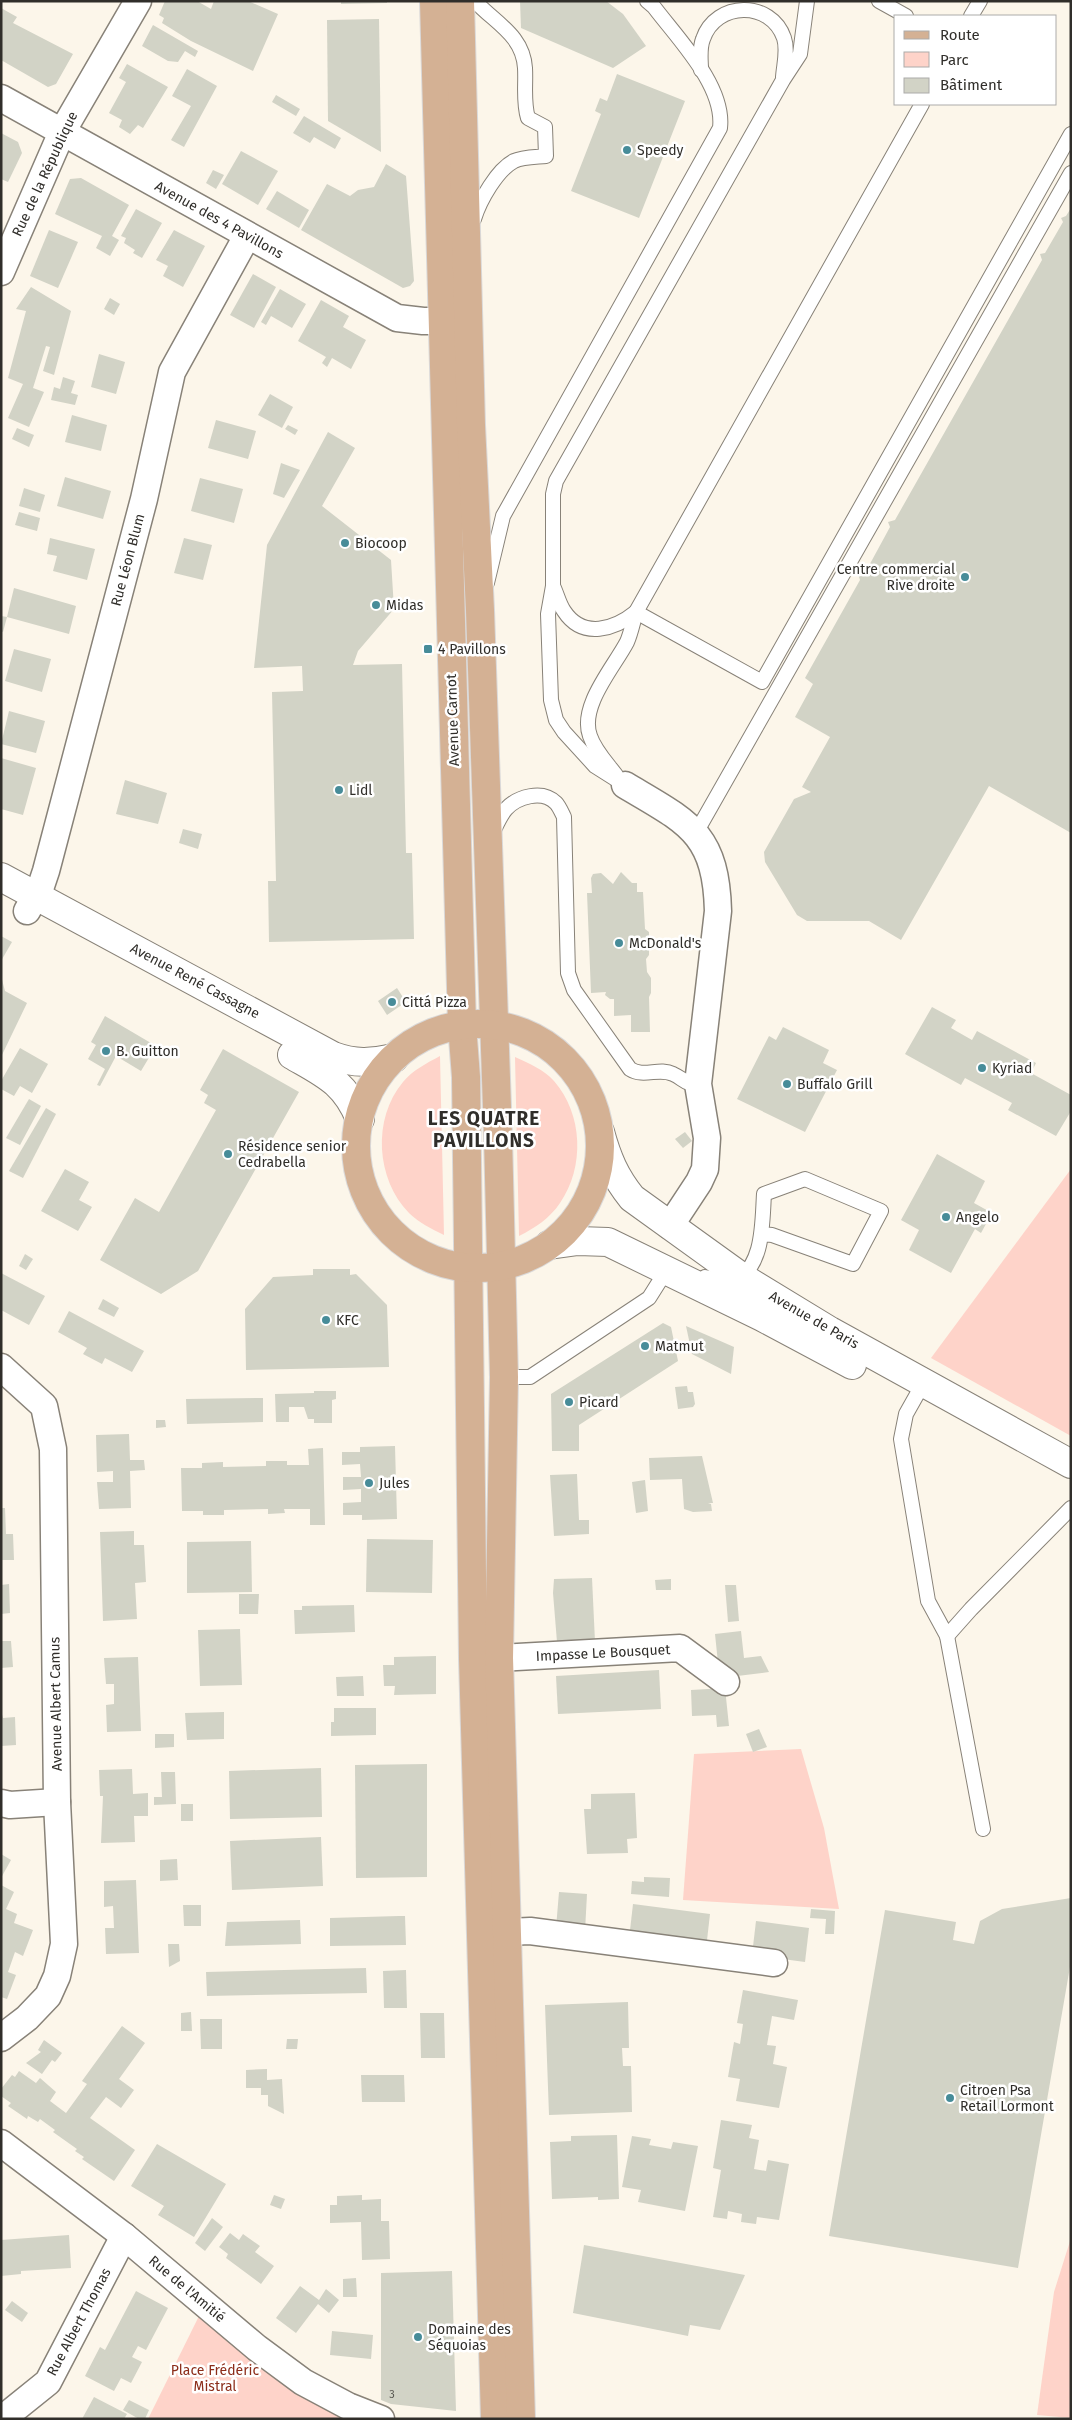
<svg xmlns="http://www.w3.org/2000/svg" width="1072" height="2420" font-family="'Fira Sans',sans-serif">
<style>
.green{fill:#fed3c9}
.building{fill:#d2d3c6}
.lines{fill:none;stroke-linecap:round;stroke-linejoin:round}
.lane-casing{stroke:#888278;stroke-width:16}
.street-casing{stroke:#888278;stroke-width:29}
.secondary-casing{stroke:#888278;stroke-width:30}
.primary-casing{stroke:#dad9d9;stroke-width:30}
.lane{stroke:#fff;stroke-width:14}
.street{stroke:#fff;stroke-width:26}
.secondary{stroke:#fff;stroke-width:28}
.primary{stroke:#d4b194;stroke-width:28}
.poi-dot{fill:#478c99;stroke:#fff;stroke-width:2}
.labels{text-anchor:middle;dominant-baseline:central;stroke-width:5;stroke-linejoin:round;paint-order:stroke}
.number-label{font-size:11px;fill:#585751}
.poi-label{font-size:14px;fill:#302e2a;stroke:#fff;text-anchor:start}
.street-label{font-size:14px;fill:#302e2a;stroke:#fff}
.park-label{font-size:14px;fill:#8c2d1a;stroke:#fff}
.district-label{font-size:19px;font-weight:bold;letter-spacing:1px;fill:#302e2a;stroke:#fff}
</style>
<rect width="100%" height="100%" fill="#fcf6ea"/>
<g class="green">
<path d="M440,1056L444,1235C432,1229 419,1223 409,1213C376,1179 372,1119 403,1082C413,1070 427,1063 440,1056Z"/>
<path d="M515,1057C530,1064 543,1069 554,1081C583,1114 585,1167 560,1203C550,1218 535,1228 519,1236Z"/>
<polygon points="1071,1169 1071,1436 931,1358"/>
<polygon points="801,1749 824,1828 839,1909 683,1900 694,1754"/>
<polygon points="1071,2238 1071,2418 1037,2415 1054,2292"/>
<polygon points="200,2314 356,2419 148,2419"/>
</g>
<g class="building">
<polygon points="165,1 197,1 211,9 214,1 248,1 278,14 253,71 191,41 162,23 164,18 159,15"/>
<polygon points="341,1 387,1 387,3 341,4"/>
<polygon points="520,1 606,1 623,14 646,46 613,68 521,28"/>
<polygon points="1,8 17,17 13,23 73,54 56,84 48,87 1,60"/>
<polygon points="379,19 381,152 328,121 327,20"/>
<polygon points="153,25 198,51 195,57 185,51 178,62 168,61 142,46"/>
<polygon points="127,64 168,87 143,128 138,125 130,134 119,127 122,120 109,113 126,82 119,78"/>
<polygon points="187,69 217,86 184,147 171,140 191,106 172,96"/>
<polygon points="617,74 685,101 639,218 571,191 601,114 595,111 600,98 607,101"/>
<polygon points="276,95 300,109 296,116 272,102"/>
<polygon points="304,116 341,138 335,149 314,137 310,143 293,133"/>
<polygon points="1,133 18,142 22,153 8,182 1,179"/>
<polygon points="241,151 278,171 258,205 222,184"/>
<polygon points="386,164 406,176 414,281 410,286 403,288 301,230 327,184 350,196 358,190 374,187"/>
<polygon points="213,170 224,175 216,189 206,183"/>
<polygon points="81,178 129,205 112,236 119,240 110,256 96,248 102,236 55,214 70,179"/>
<polygon points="277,191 309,210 299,228 266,209"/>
<polygon points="1071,208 1071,833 989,786 901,940 869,921 807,921 797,915 765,862 764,852 794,799 811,792 802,787 830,737 795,717 813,684 805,678 860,580 858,574 865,573 890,527 888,522 895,520 1042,260 1040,254 1045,253 1063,222 1061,218 1066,216"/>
<polygon points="136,209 162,223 142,258 133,253 135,250 124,243 126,238 121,236"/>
<polygon points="49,230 78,242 58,288 30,276"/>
<polygon points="174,230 205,246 183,287 163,276 168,266 156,260"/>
<polygon points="253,274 276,287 254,328 230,315"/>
<polygon points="31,287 71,311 54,375 43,371 50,347 46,346 33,388 44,392 29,427 8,418 23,384 8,378 26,311 16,309"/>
<polygon points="280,289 306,304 292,328 271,316 266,325 261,322"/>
<polygon points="110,298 120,304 114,315 104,309"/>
<polygon points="321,300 349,316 343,327 366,340 351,369 332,358 327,367 322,363 326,357 298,341"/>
<polygon points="99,354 125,362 116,394 91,387"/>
<polygon points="63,377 75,381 71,393 78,395 75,405 51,400 54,387 60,389"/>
<polygon points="270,394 293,407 282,428 258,415"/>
<polygon points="72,415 107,425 101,451 65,442"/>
<polygon points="216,420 256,431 248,459 208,448"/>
<polygon points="288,425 298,430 295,435 285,429"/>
<polygon points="17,428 34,435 29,447 12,439"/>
<polygon points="328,432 355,448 322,506 391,560 394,609 358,651 353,665 402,664 406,853 412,853 414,939 269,942 268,881 276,881 272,692 303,691 302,666 254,668 267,545"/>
<polygon points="281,463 300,470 284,498 273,494"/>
<polygon points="65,477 111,491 103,519 57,506"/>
<polygon points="200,478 243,489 234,523 191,511"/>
<polygon points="24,488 45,495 40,512 19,506"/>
<polygon points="19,512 40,518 37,531 15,525"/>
<polygon points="50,538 95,549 87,580 53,571 57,556 47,554"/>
<polygon points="184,538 212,545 203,580 174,573"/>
<polygon points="14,588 76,606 69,634 7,617 3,632 1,631 1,616 7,617"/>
<polygon points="14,649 51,659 42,692 5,681"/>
<polygon points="9,711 45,721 36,753 1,744"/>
<polygon points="1,758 36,768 23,815 1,809"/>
<polygon points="125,780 167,793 158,824 116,814"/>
<polygon points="183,829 202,834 198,849 179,843"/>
<polygon points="621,872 632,883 637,883 637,892 643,892 645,929 649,932 649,955 646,959 647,972 651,978 651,993 649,997 650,1032 631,1032 631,1015 614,1016 614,999 610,999 605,995 606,992 591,993 587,893 592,893 591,878 593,874 601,873 613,884"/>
<polygon points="1,936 12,942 1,961"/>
<polygon points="1,976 5,991 27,1003 1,1057"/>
<polygon points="397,988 406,1002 387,1015 378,1001"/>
<polygon points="932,1007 956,1020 951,1028 972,1040 977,1031 1036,1063 1031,1073 1071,1095 1071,1111 1056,1136 1008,1110 1012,1103 965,1078 961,1085 905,1054"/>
<polygon points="105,1016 156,1046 141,1071 116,1056 100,1086 97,1085 105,1069 88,1059 96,1045 91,1042"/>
<polygon points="783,1027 829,1050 823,1063 837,1070 805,1132 737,1099 769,1036 776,1040"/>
<polygon points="20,1048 48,1064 32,1093 20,1086 14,1096 1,1089 1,1081"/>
<polygon points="223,1049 299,1092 198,1271 161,1294 100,1260 135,1198 159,1212 216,1110 204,1103 208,1095 200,1090"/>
<polygon points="29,1099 41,1106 20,1145 6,1138"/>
<polygon points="46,1108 56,1114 23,1178 9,1171"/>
<polygon points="685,1132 692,1141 683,1148 675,1139"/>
<polygon points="937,1154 985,1181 974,1203 992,1213 981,1233 975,1229 951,1273 909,1250 919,1230 901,1220"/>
<polygon points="65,1169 89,1182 79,1200 92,1207 78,1231 41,1211"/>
<polygon points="25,1254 33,1259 26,1270 19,1266"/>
<polygon points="313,1269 350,1269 350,1275 356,1274 387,1305 389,1367 246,1370 245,1309 273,1277 313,1275"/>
<polygon points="1,1273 45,1296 29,1325 1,1310"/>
<polygon points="103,1299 119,1308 114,1317 98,1309"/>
<polygon points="69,1311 144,1351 132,1372 105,1358 102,1364 83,1354 87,1348 58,1332"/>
<polygon points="663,1323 671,1327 678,1361 579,1425 579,1451 552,1451 551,1394"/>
<polygon points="686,1326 734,1347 731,1374 692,1354"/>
<polygon points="687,1386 688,1392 693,1392 695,1404 693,1407 678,1409 675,1387"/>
<polygon points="314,1391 336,1391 336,1399 332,1400 332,1423 314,1423 314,1419 308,1419 304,1407 289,1407 289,1422 276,1422 275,1394 314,1393"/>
<polygon points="263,1398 263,1422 187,1424 186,1399"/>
<polygon points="156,1420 165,1420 166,1427 156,1428"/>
<polygon points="129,1434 130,1460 144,1460 145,1470 130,1471 131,1508 99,1509 97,1482 113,1482 113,1471 97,1472 96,1435"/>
<polygon points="395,1446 397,1519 362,1520 362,1515 343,1515 343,1503 361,1502 361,1489 343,1490 343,1477 361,1477 360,1464 342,1465 342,1452 360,1452 360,1447"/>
<polygon points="323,1448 325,1525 310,1525 310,1509 284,1509 285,1513 268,1514 268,1509 224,1510 224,1515 203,1515 203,1511 182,1511 181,1468 202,1468 202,1463 223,1462 223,1467 266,1466 266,1461 287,1461 287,1465 309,1465 308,1449"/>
<polygon points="702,1456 713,1503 708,1503 711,1504 712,1511 693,1512 684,1509 682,1479 650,1480 649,1458"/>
<polygon points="577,1474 579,1520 589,1520 589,1534 554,1536 550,1475"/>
<polygon points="645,1480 648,1511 636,1513 632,1482"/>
<polygon points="1,1508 5,1508 6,1534 13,1534 14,1560 1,1560"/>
<polygon points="134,1531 134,1545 144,1545 146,1582 135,1583 137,1619 103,1621 100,1532"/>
<polygon points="367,1539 433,1540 432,1593 366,1592"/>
<polygon points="251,1541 252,1592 187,1593 187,1542"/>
<polygon points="592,1578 595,1642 557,1642 553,1593 554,1579"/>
<polygon points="671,1579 671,1590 656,1590 655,1580"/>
<polygon points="9,1584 10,1613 1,1614 1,1585"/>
<polygon points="725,1585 736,1585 739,1621 728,1622"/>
<polygon points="239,1594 259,1594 258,1614 239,1614"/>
<polygon points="354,1605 355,1632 295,1634 294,1610 302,1610 302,1606"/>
<polygon points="240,1629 242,1685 200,1686 198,1630"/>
<polygon points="741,1631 744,1658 761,1656 769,1672 729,1677 718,1663 715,1634"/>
<polygon points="1,1641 11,1641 13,1667 1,1668"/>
<polygon points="436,1656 436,1694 394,1695 395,1686 384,1686 383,1665 394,1665 394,1657"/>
<polygon points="138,1657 141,1731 107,1732 106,1705 114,1704 114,1684 106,1684 104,1658"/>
<polygon points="659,1670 661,1709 558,1714 556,1676"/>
<polygon points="363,1676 364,1696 337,1696 336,1677"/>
<polygon points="725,1688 729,1726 717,1727 716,1715 692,1716 691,1690"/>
<polygon points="334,1708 376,1708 376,1735 331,1736 331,1722 334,1722"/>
<polygon points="1,1711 3,1718 15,1717 16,1745 1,1746"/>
<polygon points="224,1712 224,1739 187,1740 185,1713"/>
<polygon points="759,1729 767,1747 753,1752 746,1734"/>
<polygon points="155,1734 174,1734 174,1747 155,1748"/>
<polygon points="427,1764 427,1877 356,1878 355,1765"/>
<polygon points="321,1768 322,1817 230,1819 229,1771"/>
<polygon points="132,1769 133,1794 148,1793 148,1816 134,1816 135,1842 101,1843 103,1796 100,1796 99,1770"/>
<polygon points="161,1772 175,1772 176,1804 154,1805 154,1797 162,1797"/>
<polygon points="635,1793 637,1838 627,1839 628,1853 587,1854 584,1809 591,1809 591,1794"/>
<rect x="181" y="1804" width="12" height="17"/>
<polygon points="321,1837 323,1886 232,1890 230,1841"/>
<polygon points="1,1854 11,1860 1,1878"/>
<polygon points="177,1859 178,1880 160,1881 160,1860"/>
<polygon points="644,1877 670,1878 669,1897 631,1894 632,1881 644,1882"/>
<polygon points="136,1880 139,1953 106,1954 105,1928 114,1928 113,1906 104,1907 104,1881"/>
<polygon points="1,1885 14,1892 6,1909 17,1914 14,1923 33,1930 23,1956 15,1952 8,1972 16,1975 7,1999 1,1997"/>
<polygon points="559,1892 587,1894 585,1931 556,1928"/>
<polygon points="1071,1898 1071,1961 1018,2268 829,2236 885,1910 956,1922 953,1940 974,1944 980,1921 1002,1909"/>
<polygon points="633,1904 710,1914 706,1949 629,1939"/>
<polygon points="183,1905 201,1905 201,1926 184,1926"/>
<polygon points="811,1909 835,1911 834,1934 825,1934 826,1919 810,1918"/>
<polygon points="399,1916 405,1916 406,1945 330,1946 330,1918"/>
<polygon points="300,1920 301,1944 225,1946 227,1922"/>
<polygon points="756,1921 809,1928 805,1962 752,1955"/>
<polygon points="168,1944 179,1944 180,1961 169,1967"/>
<polygon points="366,1968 367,1993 207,1996 206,1972"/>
<polygon points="406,1970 407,2008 384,2008 383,1971"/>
<polygon points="743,1990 798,2000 794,2020 772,2016 767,2045 776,2046 773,2064 787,2067 779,2108 736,2101 740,2079 728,2077 734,2042 740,2044 743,2024 737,2023"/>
<polygon points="628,2002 629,2048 622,2048 623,2066 631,2066 632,2112 549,2115 545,2005"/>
<polygon points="191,2012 192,2031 181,2031 181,2013"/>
<polygon points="420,2013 444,2013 445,2058 421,2058"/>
<polygon points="200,2019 222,2019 222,2049 201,2049"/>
<polygon points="122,2026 145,2043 119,2079 134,2090 121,2108 106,2097 90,2118 135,2150 114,2181 82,2159 84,2157 75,2151 77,2149 53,2132 55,2130 40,2119 38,2122 28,2116 27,2119 8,2106 11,2103 1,2096 1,2089 12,2075 15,2077 19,2071 36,2083 40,2078 56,2092 50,2101 66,2113 87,2084 82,2081"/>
<polygon points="287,2039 298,2039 297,2049 286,2049"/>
<polygon points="44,2040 62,2053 55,2062 52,2060 42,2074 26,2063 41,2052 38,2050"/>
<polygon points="267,2069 267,2080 282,2079 284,2114 268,2106 268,2095 261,2095 261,2088 246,2088 246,2070"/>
<polygon points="361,2075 404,2075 405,2102 362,2102"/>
<polygon points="721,2120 752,2125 749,2138 759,2140 754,2169 766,2171 768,2160 789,2164 779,2220 757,2217 756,2224 741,2222 742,2214 728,2211 727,2219 713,2217 721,2170 713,2168"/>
<polygon points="617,2135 619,2199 598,2200 598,2197 552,2199 550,2142 571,2141 571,2136"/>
<polygon points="632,2136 651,2139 649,2145 671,2149 673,2142 698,2146 685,2211 638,2202 641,2190 622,2187"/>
<polygon points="157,2144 226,2184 194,2237 158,2215 164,2206 131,2186"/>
<polygon points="274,2195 285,2199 281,2209 270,2205"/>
<polygon points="362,2195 362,2200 381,2199 381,2221 389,2221 390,2259 362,2260 361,2222 330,2223 330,2205 337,2205 337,2196"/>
<polygon points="212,2218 223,2227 205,2251 195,2243"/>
<polygon points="230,2233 239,2240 243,2234 260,2246 255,2252 274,2266 261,2284 226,2258 228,2254 219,2247"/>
<polygon points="69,2235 71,2268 21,2271 21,2274 1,2276 1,2240"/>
<polygon points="584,2245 745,2275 720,2330 690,2325 688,2336 573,2313"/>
<polygon points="452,2271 456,2411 391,2404 381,2400 381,2273"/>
<polygon points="356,2278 357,2297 343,2297 343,2279"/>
<polygon points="300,2286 319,2300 326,2289 339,2300 329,2313 318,2304 296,2333 276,2318"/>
<polygon points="136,2291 168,2308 146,2350 138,2346 132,2357 142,2362 131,2383 121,2378 114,2391 85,2376 100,2347 105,2350"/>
<polygon points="12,2301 28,2313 22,2322 5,2310"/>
<polygon points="332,2331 373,2335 371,2359 330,2355"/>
<polygon points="94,2397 127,2414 124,2419 82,2419"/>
<polygon points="129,2400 149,2410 145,2419 139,2419 123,2410"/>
</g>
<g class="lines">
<g class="lane-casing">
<g id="lane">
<polyline points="879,1 906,16"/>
<polyline points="971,16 980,1"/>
<path d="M701,70C701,60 699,49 703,39C716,1 771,0 784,38C788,50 784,64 783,77"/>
<path d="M474,219C480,200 497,170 514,161C522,157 537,157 546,156L545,127L528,118C523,102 526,85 525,68C523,35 495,23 475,1"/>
<path d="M487,583L503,516L720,128C725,86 678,39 654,7L647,1"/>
<path d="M553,586C557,594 559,604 564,611C583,640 615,629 636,612L762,682L1071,134"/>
<path d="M616,775C607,763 595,751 590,736C579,706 614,667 627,642C631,633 633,622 636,612L922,104"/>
<polyline points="625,785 595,766 564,732 556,720 551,700 548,614 553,586 553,494 556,481 783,80 800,54 807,1"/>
<polyline points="694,831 701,824 1071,173"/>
<path d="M492,834C496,826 500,816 506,809C517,797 542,789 556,803C559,806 562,813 564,817L568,973L574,990L630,1069C644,1078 659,1067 673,1074C684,1079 686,1085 698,1084"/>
<path d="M705,1277L734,1283C764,1265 762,1225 764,1194L805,1179L881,1211L853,1264L772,1235L761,1234"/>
<polyline points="504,1377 530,1377 649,1298 666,1271 672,1271"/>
<polyline points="924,1382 906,1414 901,1439 928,1601 947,1636 983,1829"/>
<polyline points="947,1636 971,1609 1071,1508"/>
</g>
</g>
<g class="street-casing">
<g id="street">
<polyline points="1,98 397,318 423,321 443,321"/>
<polyline points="1,272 62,132 138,1"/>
<path d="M625,785C687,822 716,832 718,911L698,1084L707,1138L705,1169L699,1182L670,1226"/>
<polyline points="27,911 41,886 46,871 144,499 172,372 247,236"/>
<polyline points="1,1367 44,1406 53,1449 57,1802 64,1944 57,1976 48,1996 27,2018 1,2038"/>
<polyline points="499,1658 680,1648 726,1682"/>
<polyline points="1,1803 10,1805 57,1802"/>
<polyline points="506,1932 530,1931 774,1963"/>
<polyline points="1,2143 124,2236 257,2348 303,2382 348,2406 381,2419"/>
<polyline points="2,2419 48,2382 124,2236"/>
</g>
</g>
<g class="secondary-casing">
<g id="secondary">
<path d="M1,877L333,1056C355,1064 371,1063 394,1058"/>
<path d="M292,1055C325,1074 345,1082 360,1119"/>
<path d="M600,1132C607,1158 615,1177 632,1198L743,1278L830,1331L1071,1464"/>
<polyline points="549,1245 578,1241 608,1242 762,1317 852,1365"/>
</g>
</g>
<g class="primary-casing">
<g id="primary">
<polyline points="434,1 462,1025 466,1077 473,1659 495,2419"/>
<polyline points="460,1 471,425 480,610 498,1137 504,1377 499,1658 521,2419"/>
<circle cx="478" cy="1146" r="122"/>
</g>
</g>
<use href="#lane" class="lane"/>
<use href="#street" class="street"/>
<use href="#secondary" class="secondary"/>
<use href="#primary" class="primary"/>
</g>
<g class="poi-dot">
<circle cx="627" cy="150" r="5"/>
<circle cx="345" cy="543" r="5"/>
<circle cx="965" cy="577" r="5"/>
<circle cx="376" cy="605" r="5"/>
<rect x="423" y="644" width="10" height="10" rx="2.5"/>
<circle cx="339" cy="790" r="5"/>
<circle cx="619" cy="943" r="5"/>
<circle cx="392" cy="1002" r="5"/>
<circle cx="106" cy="1051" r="5"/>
<circle cx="982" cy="1068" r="5"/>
<circle cx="787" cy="1084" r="5"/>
<circle cx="228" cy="1154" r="5"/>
<circle cx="946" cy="1217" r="5"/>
<circle cx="326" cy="1320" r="5"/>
<circle cx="645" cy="1346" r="5"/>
<circle cx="569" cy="1402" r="5"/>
<circle cx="369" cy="1483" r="5"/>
<circle cx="950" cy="2098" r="5"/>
<circle cx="418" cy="2337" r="5"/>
</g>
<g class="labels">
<g class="number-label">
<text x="392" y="2394">3</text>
</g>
<g class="poi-label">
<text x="637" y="150">Speedy</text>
<text x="355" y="543">Biocoop</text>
<text x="955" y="569" text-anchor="end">Centre commercial<tspan x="955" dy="16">Rive droite</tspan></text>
<text x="386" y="605">Midas</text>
<text x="438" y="649">4 Pavillons</text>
<text x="349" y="790">Lidl</text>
<text x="629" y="943">McDonald's</text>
<text x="402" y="1002">Cittá Pizza</text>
<text x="116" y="1051">B. Guitton</text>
<text x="992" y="1068">Kyriad</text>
<text x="797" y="1084">Buffalo Grill</text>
<text x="238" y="1146">Résidence senior<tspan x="238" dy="16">Cedrabella</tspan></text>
<text x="956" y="1217">Angelo</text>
<text x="336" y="1320">KFC</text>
<text x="655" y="1346">Matmut</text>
<text x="579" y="1402">Picard</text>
<text x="379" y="1483">Jules</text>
<text x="960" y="2090">Citroen Psa<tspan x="960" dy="16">Retail Lormont</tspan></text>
<text x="428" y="2329">Domaine des<tspan x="428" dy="16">Séquoias</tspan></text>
</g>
<g class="street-label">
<text transform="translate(45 174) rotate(-65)">Rue de la République</text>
<text transform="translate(219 220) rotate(29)">Avenue des 4 Pavillons</text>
<text transform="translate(128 560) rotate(-75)">Rue Léon Blum</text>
<text transform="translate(453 720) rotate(-92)">Avenue Carnot</text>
<text transform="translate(195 981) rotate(28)">Avenue René Cassagne</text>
<text transform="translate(814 1320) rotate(30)">Avenue de Paris</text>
<text transform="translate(603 1653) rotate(-3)">Impasse Le Bousquet</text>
<text transform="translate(56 1704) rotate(-91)">Avenue Albert Camus</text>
<text transform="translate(187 2289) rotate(40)">Rue de l'Amitié</text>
<text transform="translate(79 2322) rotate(-62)">Rue Albert Thomas</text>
</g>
<g class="park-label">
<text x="215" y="2370">Place Frédéric<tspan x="215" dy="16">Mistral</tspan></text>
</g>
<g class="district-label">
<text x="484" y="1118">LES QUATRE<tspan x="484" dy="22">PAVILLONS</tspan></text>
</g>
</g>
<rect width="1072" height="2420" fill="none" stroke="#302e2a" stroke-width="5"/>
<rect x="894" y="15" width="162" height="90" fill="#ffffff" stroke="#acabaa"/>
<rect x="904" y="31" width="25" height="8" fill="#d4b194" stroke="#acabaa"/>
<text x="940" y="40" font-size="15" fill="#302e2a">Route</text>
<rect x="904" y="52" width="25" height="15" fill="#fed3c9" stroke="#acabaa"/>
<text x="940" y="65" font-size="15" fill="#302e2a">Parc</text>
<rect x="904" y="78" width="25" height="15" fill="#d2d3c6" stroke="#acabaa"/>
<text x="940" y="90" font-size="15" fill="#302e2a">Bâtiment</text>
</svg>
